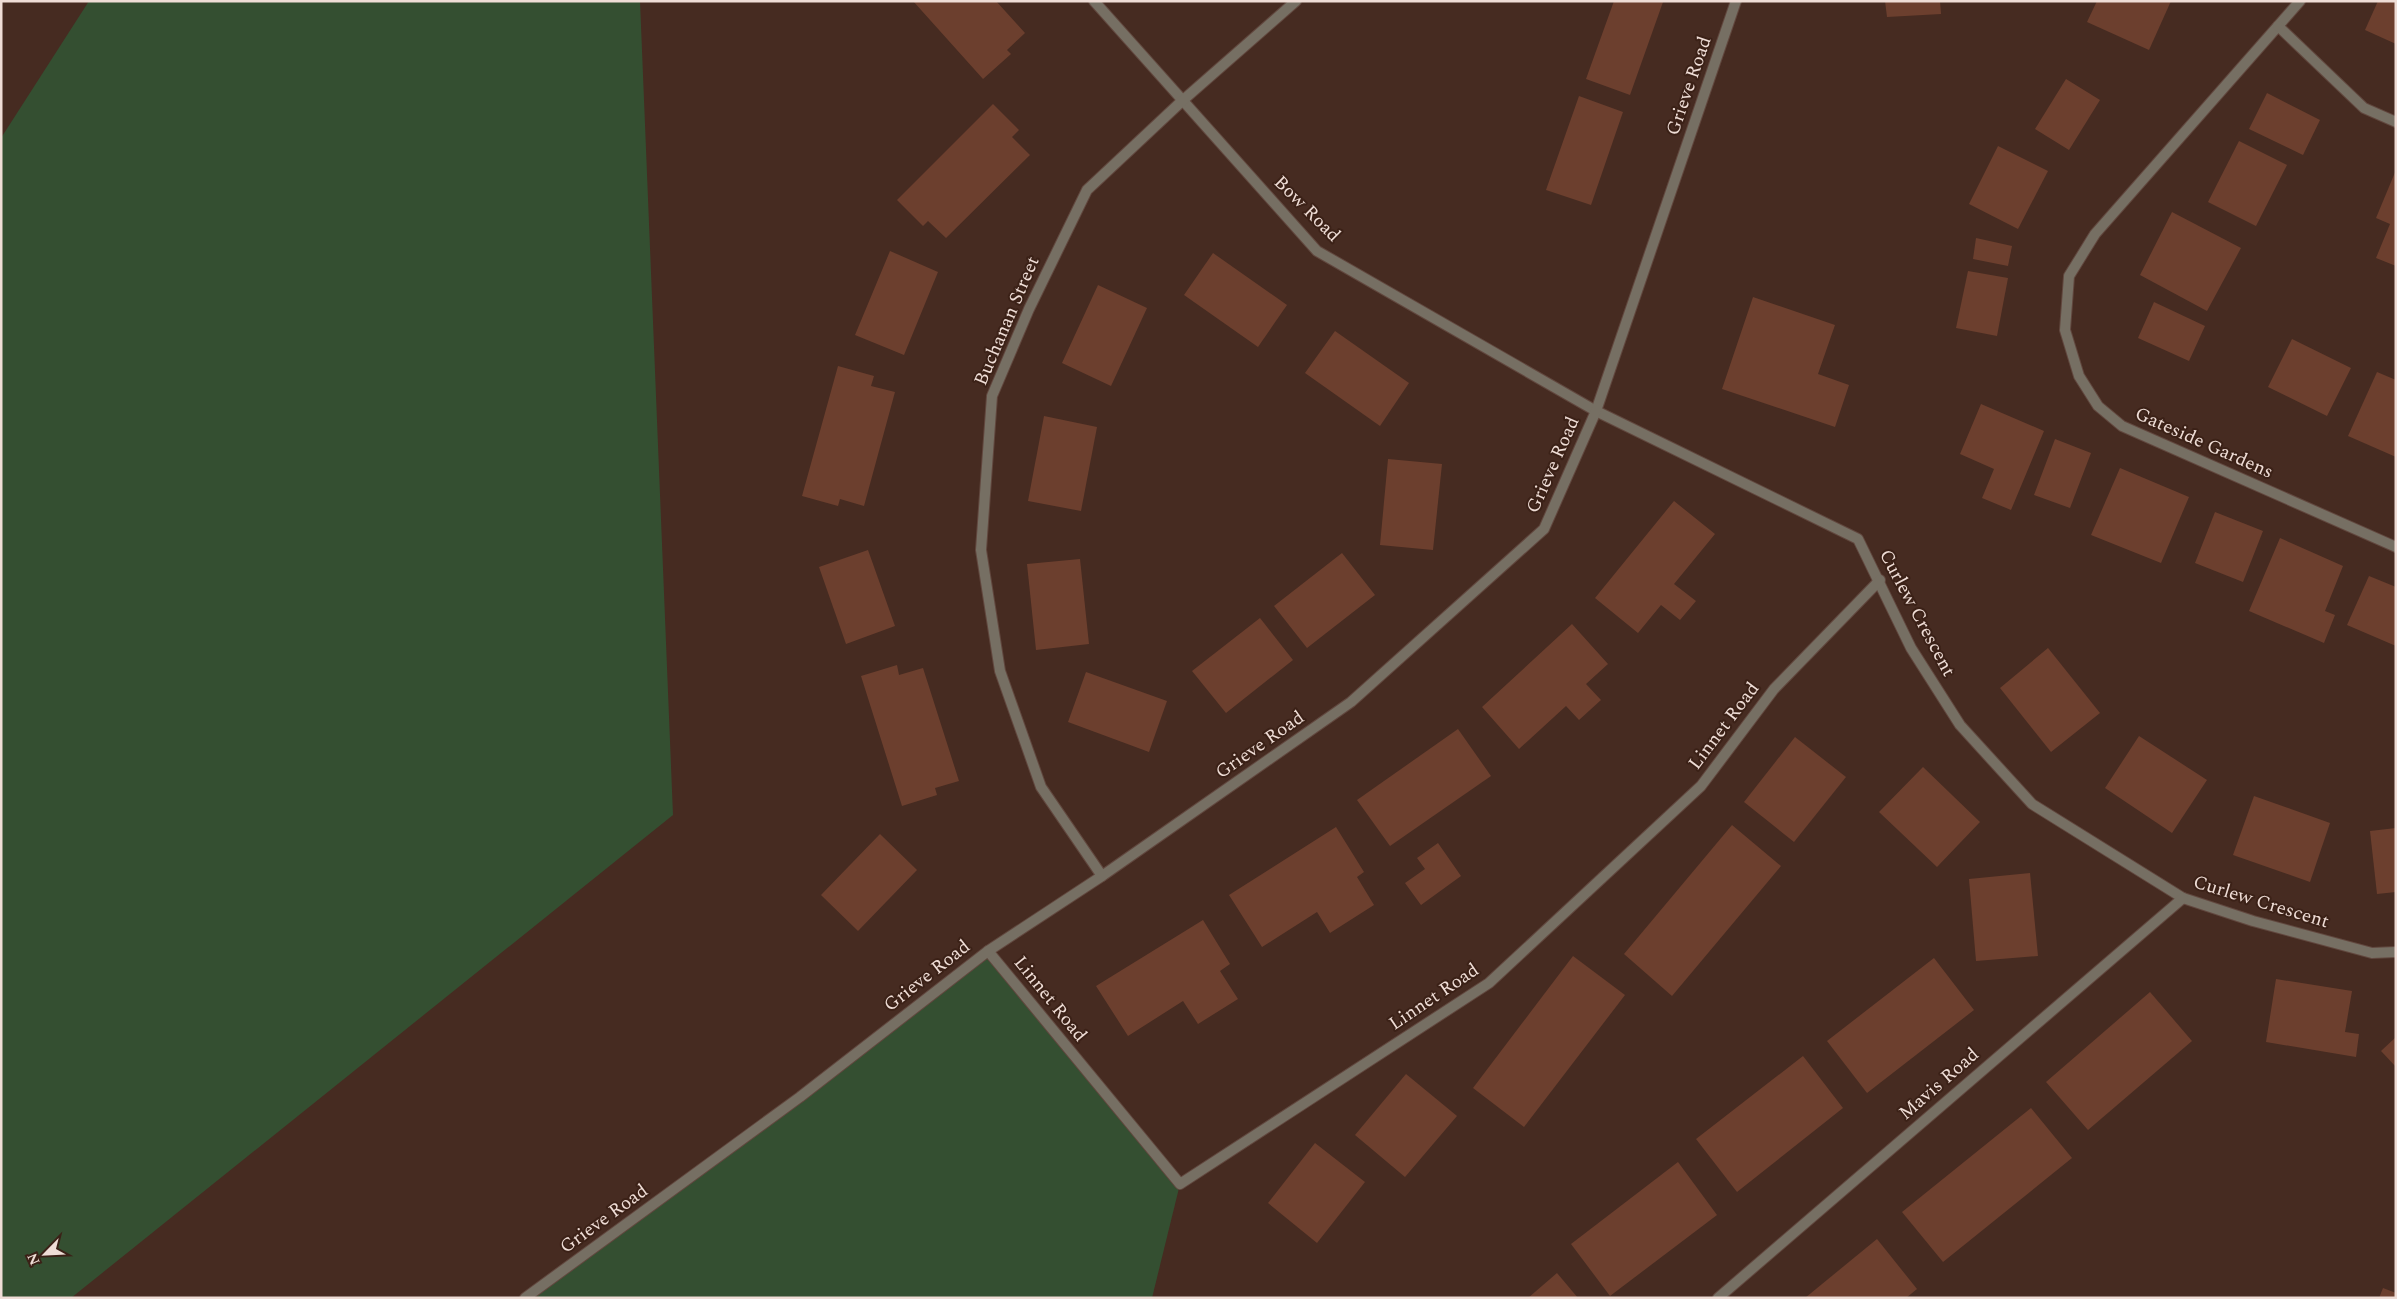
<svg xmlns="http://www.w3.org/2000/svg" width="2397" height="1299" font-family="Spectral,serif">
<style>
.green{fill:#344f31}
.building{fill:#6c3f2e}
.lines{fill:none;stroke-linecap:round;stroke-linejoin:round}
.minor-casing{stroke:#61473e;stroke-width:12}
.minor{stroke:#766f63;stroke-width:10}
.labels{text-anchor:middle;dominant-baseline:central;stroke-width:4;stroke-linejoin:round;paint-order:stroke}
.street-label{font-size:19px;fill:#efddd6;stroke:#3b2117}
</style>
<rect width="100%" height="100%" fill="#462b21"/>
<g class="green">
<polygon points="89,1 640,1 673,815 71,1298 1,1298 1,138"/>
<polygon points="988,951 1180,1184 1152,1298 523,1298"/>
</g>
<g class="building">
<polygon points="913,1 996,1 1025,33 1007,50 1011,54 983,79"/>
<polygon points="1614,1 1663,2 1630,95 1586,79"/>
<polygon points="1885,1 1940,1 1941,14 1887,17"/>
<polygon points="2097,1 2171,1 2149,50 2087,22"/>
<polygon points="2378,1 2396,1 2396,44 2365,30"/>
<polygon points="2066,79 2100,100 2069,150 2035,129"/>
<polygon points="2267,93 2320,120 2303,155 2249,129"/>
<polygon points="1579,96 1623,112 1591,205 1546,190"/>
<polygon points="993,104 1019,130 1012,137 1030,155 946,238 928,221 923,226 897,200"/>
<polygon points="2239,141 2287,165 2256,226 2208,202"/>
<polygon points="1998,146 2048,171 2018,229 1969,204"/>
<polygon points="2396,170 2396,266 2376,258 2390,224 2376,218"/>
<polygon points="2172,212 2241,248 2207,311 2140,275"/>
<polygon points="1976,238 2012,246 2008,266 1973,259"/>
<polygon points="890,251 938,272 904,355 855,335"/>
<polygon points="1213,253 1287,305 1258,347 1184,295"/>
<polygon points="1968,271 2008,278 1997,336 1956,328"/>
<polygon points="1098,285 1147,308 1111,386 1062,363"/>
<polygon points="1753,297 1835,325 1818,374 1849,385 1835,427 1722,389"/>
<polygon points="2154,302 2205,326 2189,361 2138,338"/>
<polygon points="1335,331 1409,383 1380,426 1305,373"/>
<polygon points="2292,339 2351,368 2327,416 2268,387"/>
<polygon points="838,366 874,376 871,386 895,392 864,506 840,499 838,506 802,496"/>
<polygon points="2377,372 2396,380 2396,457 2348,436"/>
<polygon points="1981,404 2044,431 2011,510 1982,498 1994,469 1960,454"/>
<polygon points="1044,416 1097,427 1081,511 1028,501"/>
<polygon points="2055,439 2091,453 2070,508 2034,495"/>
<polygon points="1388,459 1442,464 1433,550 1380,545"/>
<polygon points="2120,468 2189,497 2161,563 2091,535"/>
<polygon points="1674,501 1715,534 1674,584 1696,601 1680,620 1661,605 1638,633 1595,598"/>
<polygon points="2215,512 2263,531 2243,582 2195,563"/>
<polygon points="2280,538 2343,566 2325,611 2335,615 2324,643 2249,611"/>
<polygon points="868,550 895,626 846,644 819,567"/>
<polygon points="1342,553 1375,595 1307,648 1274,606"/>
<polygon points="1080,559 1089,644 1036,650 1027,564"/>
<polygon points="2369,576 2396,587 2396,646 2347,625"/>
<polygon points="1260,618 1293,660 1226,713 1192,671"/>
<polygon points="1572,624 1608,664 1586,684 1601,700 1579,720 1566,706 1519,749 1482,707"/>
<polygon points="2048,648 2100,713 2051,752 2000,688"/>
<polygon points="897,665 899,675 923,668 959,781 935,788 937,795 902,806 861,676"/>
<polygon points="1086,672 1167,701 1149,752 1068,722"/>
<polygon points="1458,729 1491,776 1390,846 1357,800"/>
<polygon points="2139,736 2207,780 2172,833 2105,788"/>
<polygon points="1795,737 1846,777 1794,842 1744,802"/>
<polygon points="1923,767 1980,822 1937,867 1879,812"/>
<polygon points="2254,796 2330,823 2310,882 2233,855"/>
<polygon points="1732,825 1781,866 1672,996 1624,954"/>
<polygon points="1336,827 1364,872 1357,877 1374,905 1330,933 1317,912 1262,947 1229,895"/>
<polygon points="2396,828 2396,892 2377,894 2370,831"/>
<polygon points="880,834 917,870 858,931 821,895"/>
<polygon points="1438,843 1461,876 1421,905 1405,883 1425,869 1417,858"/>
<polygon points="2030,873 2038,956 1976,961 1969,879"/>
<polygon points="1203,920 1230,964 1220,971 1238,999 1198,1024 1183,1001 1128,1036 1096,986"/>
<polygon points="1573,956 1625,995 1524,1127 1473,1088"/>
<polygon points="1934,958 1974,1010 1867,1093 1827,1041"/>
<polygon points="2276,979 2352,991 2345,1032 2359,1034 2356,1057 2266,1042"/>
<polygon points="2150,992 2192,1041 2088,1130 2046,1082"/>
<polygon points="2396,1037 2396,1067 2381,1051"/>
<polygon points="1803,1056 1843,1108 1737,1192 1696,1139"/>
<polygon points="1406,1074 1457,1116 1405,1177 1355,1135"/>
<polygon points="2031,1108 2072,1158 1943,1262 1902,1212"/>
<polygon points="1315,1143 1365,1182 1317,1243 1268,1203"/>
<polygon points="1678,1162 1717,1215 1610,1296 1571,1244"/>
<polygon points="1877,1239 1917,1289 1906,1298 1805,1298"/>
<polygon points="1557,1273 1578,1298 1528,1298"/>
<polygon points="2383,1288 2396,1293 2396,1298 2379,1298"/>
</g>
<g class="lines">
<g class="minor-casing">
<g id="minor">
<polyline points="1094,1 1317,251 1596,411 1858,539 1911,648 1960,725 2032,804 2183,898 2253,921 2372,953 2396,952"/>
<polyline points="2300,1 2095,234 2069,276 2065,330 2079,376 2098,406 2122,426 2396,547"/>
<polyline points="2278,26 2364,108 2396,122"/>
<polyline points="1102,876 1041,787 1000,671 981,550 992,396 1029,309 1087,190 1182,101 1296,1"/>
<polyline points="988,951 1180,1184 1489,983 1701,786 1774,689 1880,580"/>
<polyline points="525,1298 800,1097 988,951 1102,876 1351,702 1544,529 1596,411 1736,1"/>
<polyline points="1718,1298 2183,898"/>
</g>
</g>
<use href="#minor" class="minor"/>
</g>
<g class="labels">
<g class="street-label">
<text transform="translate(1689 86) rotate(-71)">Grieve Road</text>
<text transform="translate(1307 209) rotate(45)">Bow Road</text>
<text transform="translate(1007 321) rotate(-67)">Buchanan Street</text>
<text transform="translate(2204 443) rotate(24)">Gateside Gardens</text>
<text transform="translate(1553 465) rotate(-66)">Grieve Road</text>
<text transform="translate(1917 613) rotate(62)">Curlew Crescent</text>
<text transform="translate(1724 726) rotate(-53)">Linnet Road</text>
<text transform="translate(1260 745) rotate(-35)">Grieve Road</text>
<text transform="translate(2261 902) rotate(17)">Curlew Crescent</text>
<text transform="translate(927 976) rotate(-38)">Grieve Road</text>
<text transform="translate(1434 997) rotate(-34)">Linnet Road</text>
<text transform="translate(1050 999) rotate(51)">Linnet Road</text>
<text transform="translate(1939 1084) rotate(-41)">Mavis Road</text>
<text transform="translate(604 1219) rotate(-36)">Grieve Road</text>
</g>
</g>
<rect width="2397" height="1299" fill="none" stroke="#efddd6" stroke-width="5"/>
<g transform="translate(45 1254) rotate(246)" stroke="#3b2117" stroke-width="4" paint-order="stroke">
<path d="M0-4L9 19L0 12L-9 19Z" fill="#efddd6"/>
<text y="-8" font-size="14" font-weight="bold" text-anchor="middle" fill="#efddd6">N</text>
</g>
</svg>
